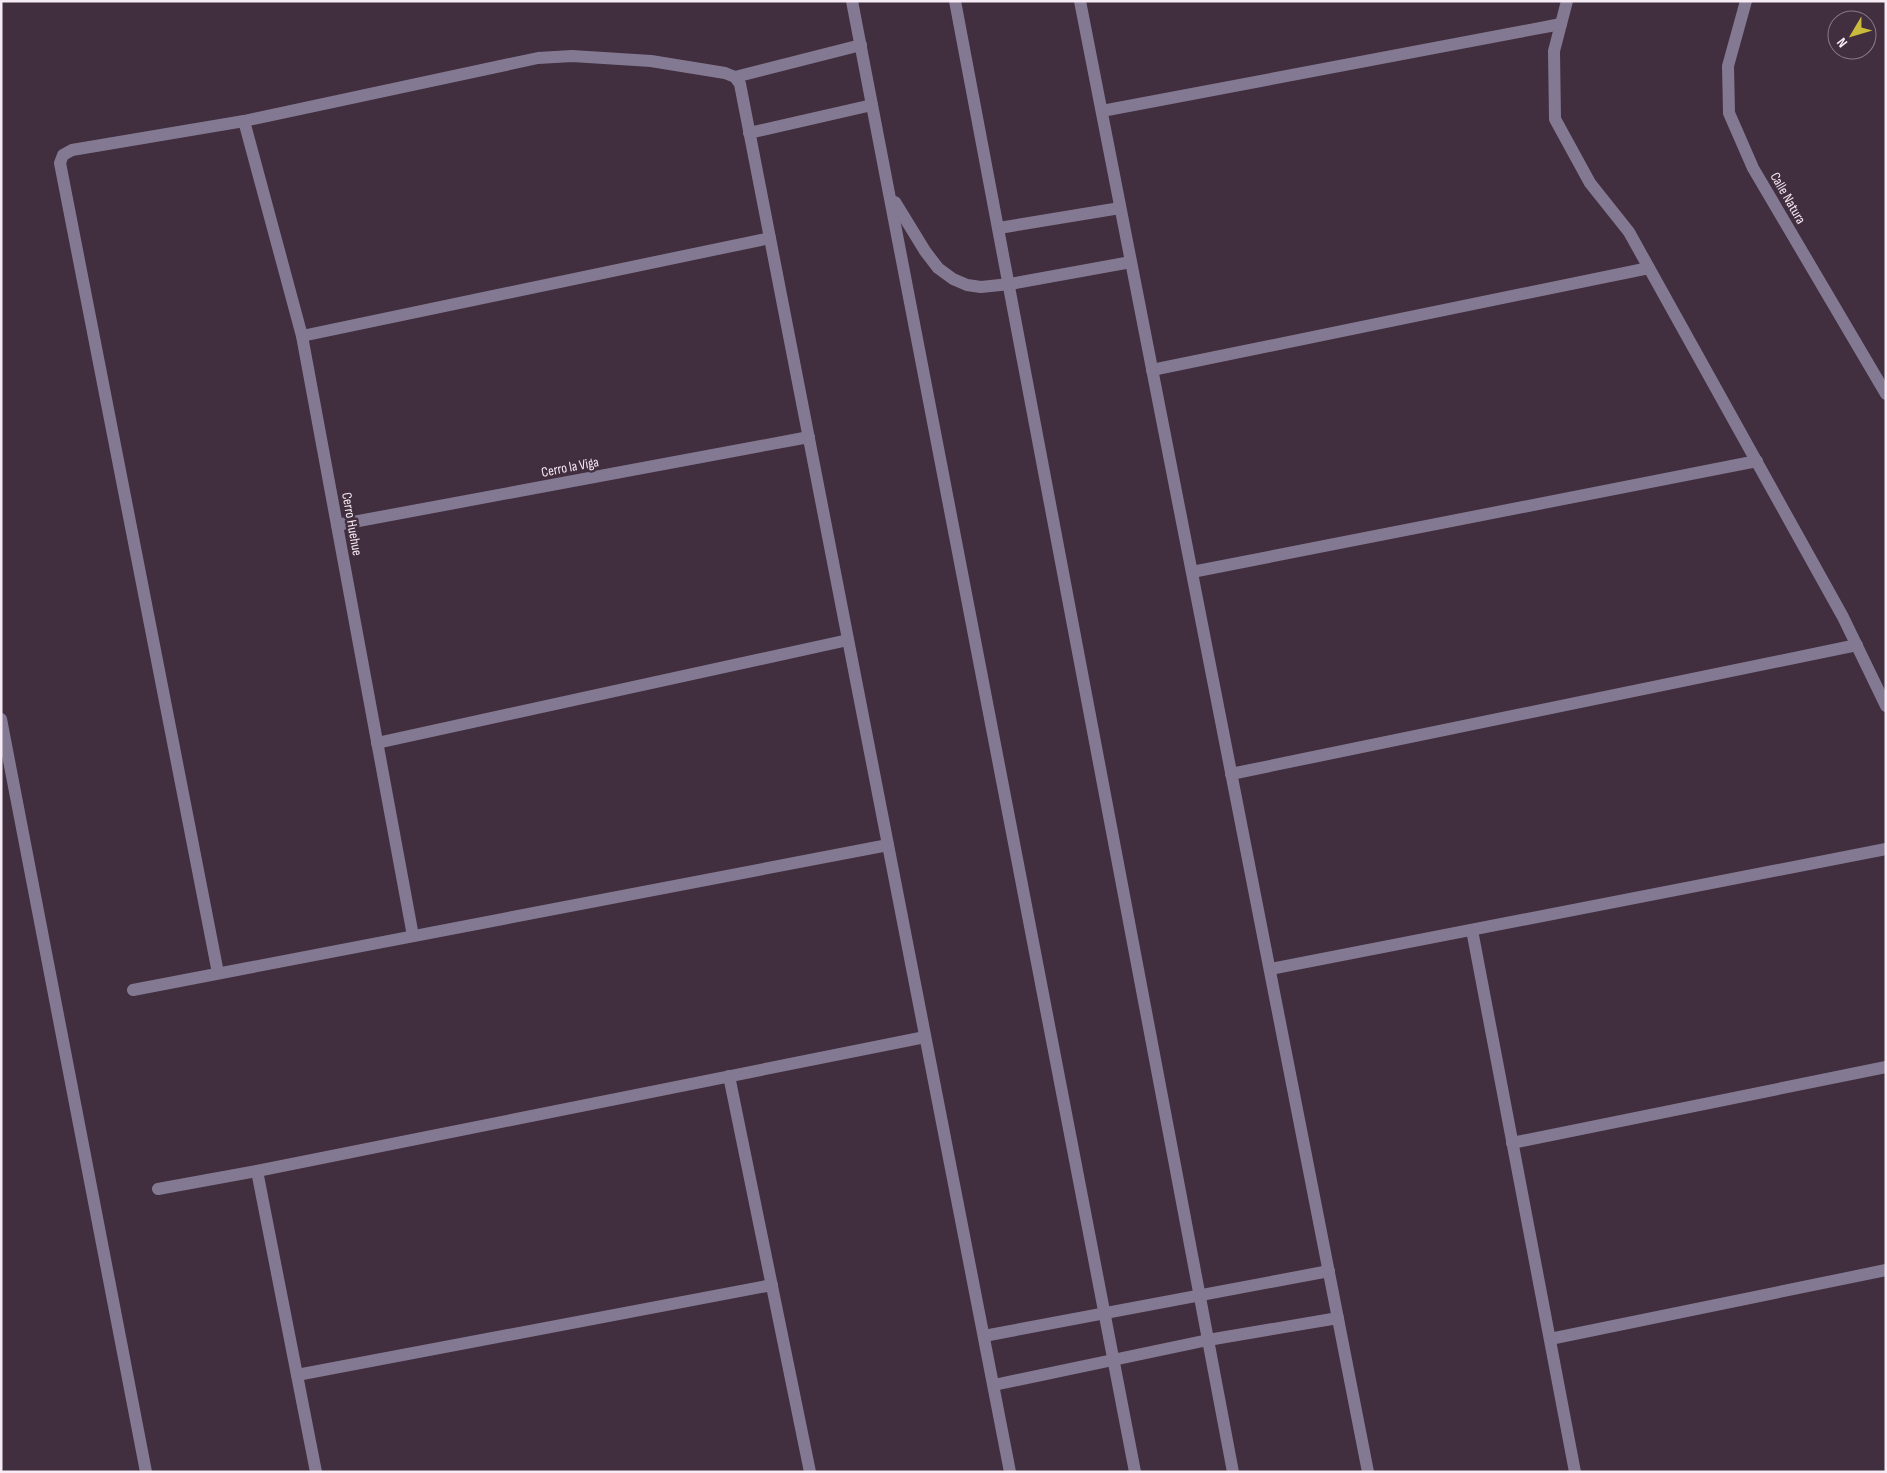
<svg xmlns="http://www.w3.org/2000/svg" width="1887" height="1473" font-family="'Sofia Sans Condensed',sans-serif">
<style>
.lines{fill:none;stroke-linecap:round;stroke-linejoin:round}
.minor{stroke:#847992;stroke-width:12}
.labels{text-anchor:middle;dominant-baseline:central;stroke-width:5;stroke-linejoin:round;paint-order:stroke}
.street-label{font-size:14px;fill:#f7ebf5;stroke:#412e3e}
</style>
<rect width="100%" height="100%" fill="#412e3e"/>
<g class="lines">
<g class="minor">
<polyline points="852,1 1135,1472"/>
<polyline points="955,1 1233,1472"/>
<polyline points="1080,1 1368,1472"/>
<polyline points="1567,1 1554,51 1555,119 1590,183 1629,232 1843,617 1886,706"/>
<polyline points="1746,1 1728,66 1729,113 1753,168 1886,394"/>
<polyline points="735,77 861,45"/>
<polyline points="1102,111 1561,24"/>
<polyline points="244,121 302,336 413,936"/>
<polyline points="749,133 872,105"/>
<polyline points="895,202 925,251 938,268 953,279 967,285 981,287 1010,284 1131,262"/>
<polyline points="999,228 1120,208"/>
<polyline points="302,336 770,238"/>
<polyline points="1152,370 1649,268"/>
<polyline points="337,525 809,437"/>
<polyline points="1192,572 1757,461"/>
<polyline points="1,719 146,1472"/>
<polyline points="377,743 848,640"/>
<polyline points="1231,774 1857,645"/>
<polyline points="1472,930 1575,1472"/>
<polyline points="1270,969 1886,849"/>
<polyline points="218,973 60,163 63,155 72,150 244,121 538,58 572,56 651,61 725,73 735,77 740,84 1010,1472"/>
<polyline points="133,990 888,845"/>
<polyline points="729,1076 810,1472"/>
<polyline points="1512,1143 1886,1067"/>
<polyline points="158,1189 257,1171"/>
<polyline points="984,1336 1329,1271"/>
<polyline points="1550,1339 1886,1270"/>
<polyline points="297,1375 772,1285"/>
<polyline points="994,1385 1208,1340 1338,1318"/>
<polyline points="316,1472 257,1171 925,1037"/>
</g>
</g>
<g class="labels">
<g class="street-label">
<text transform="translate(1788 198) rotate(60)">Calle Natura</text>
<text transform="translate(570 467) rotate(-11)">Cerro la Viga</text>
<text transform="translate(352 524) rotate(80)">Cerro Huehue</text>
</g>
</g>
<rect width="1887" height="1473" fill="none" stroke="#f7ebf5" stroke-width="5"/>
<g transform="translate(1852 35) rotate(232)"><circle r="24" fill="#412e3e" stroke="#8a7a87"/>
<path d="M0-4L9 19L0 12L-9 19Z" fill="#c9bb3b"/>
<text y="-8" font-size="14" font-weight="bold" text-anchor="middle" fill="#f7ebf5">N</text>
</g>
</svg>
